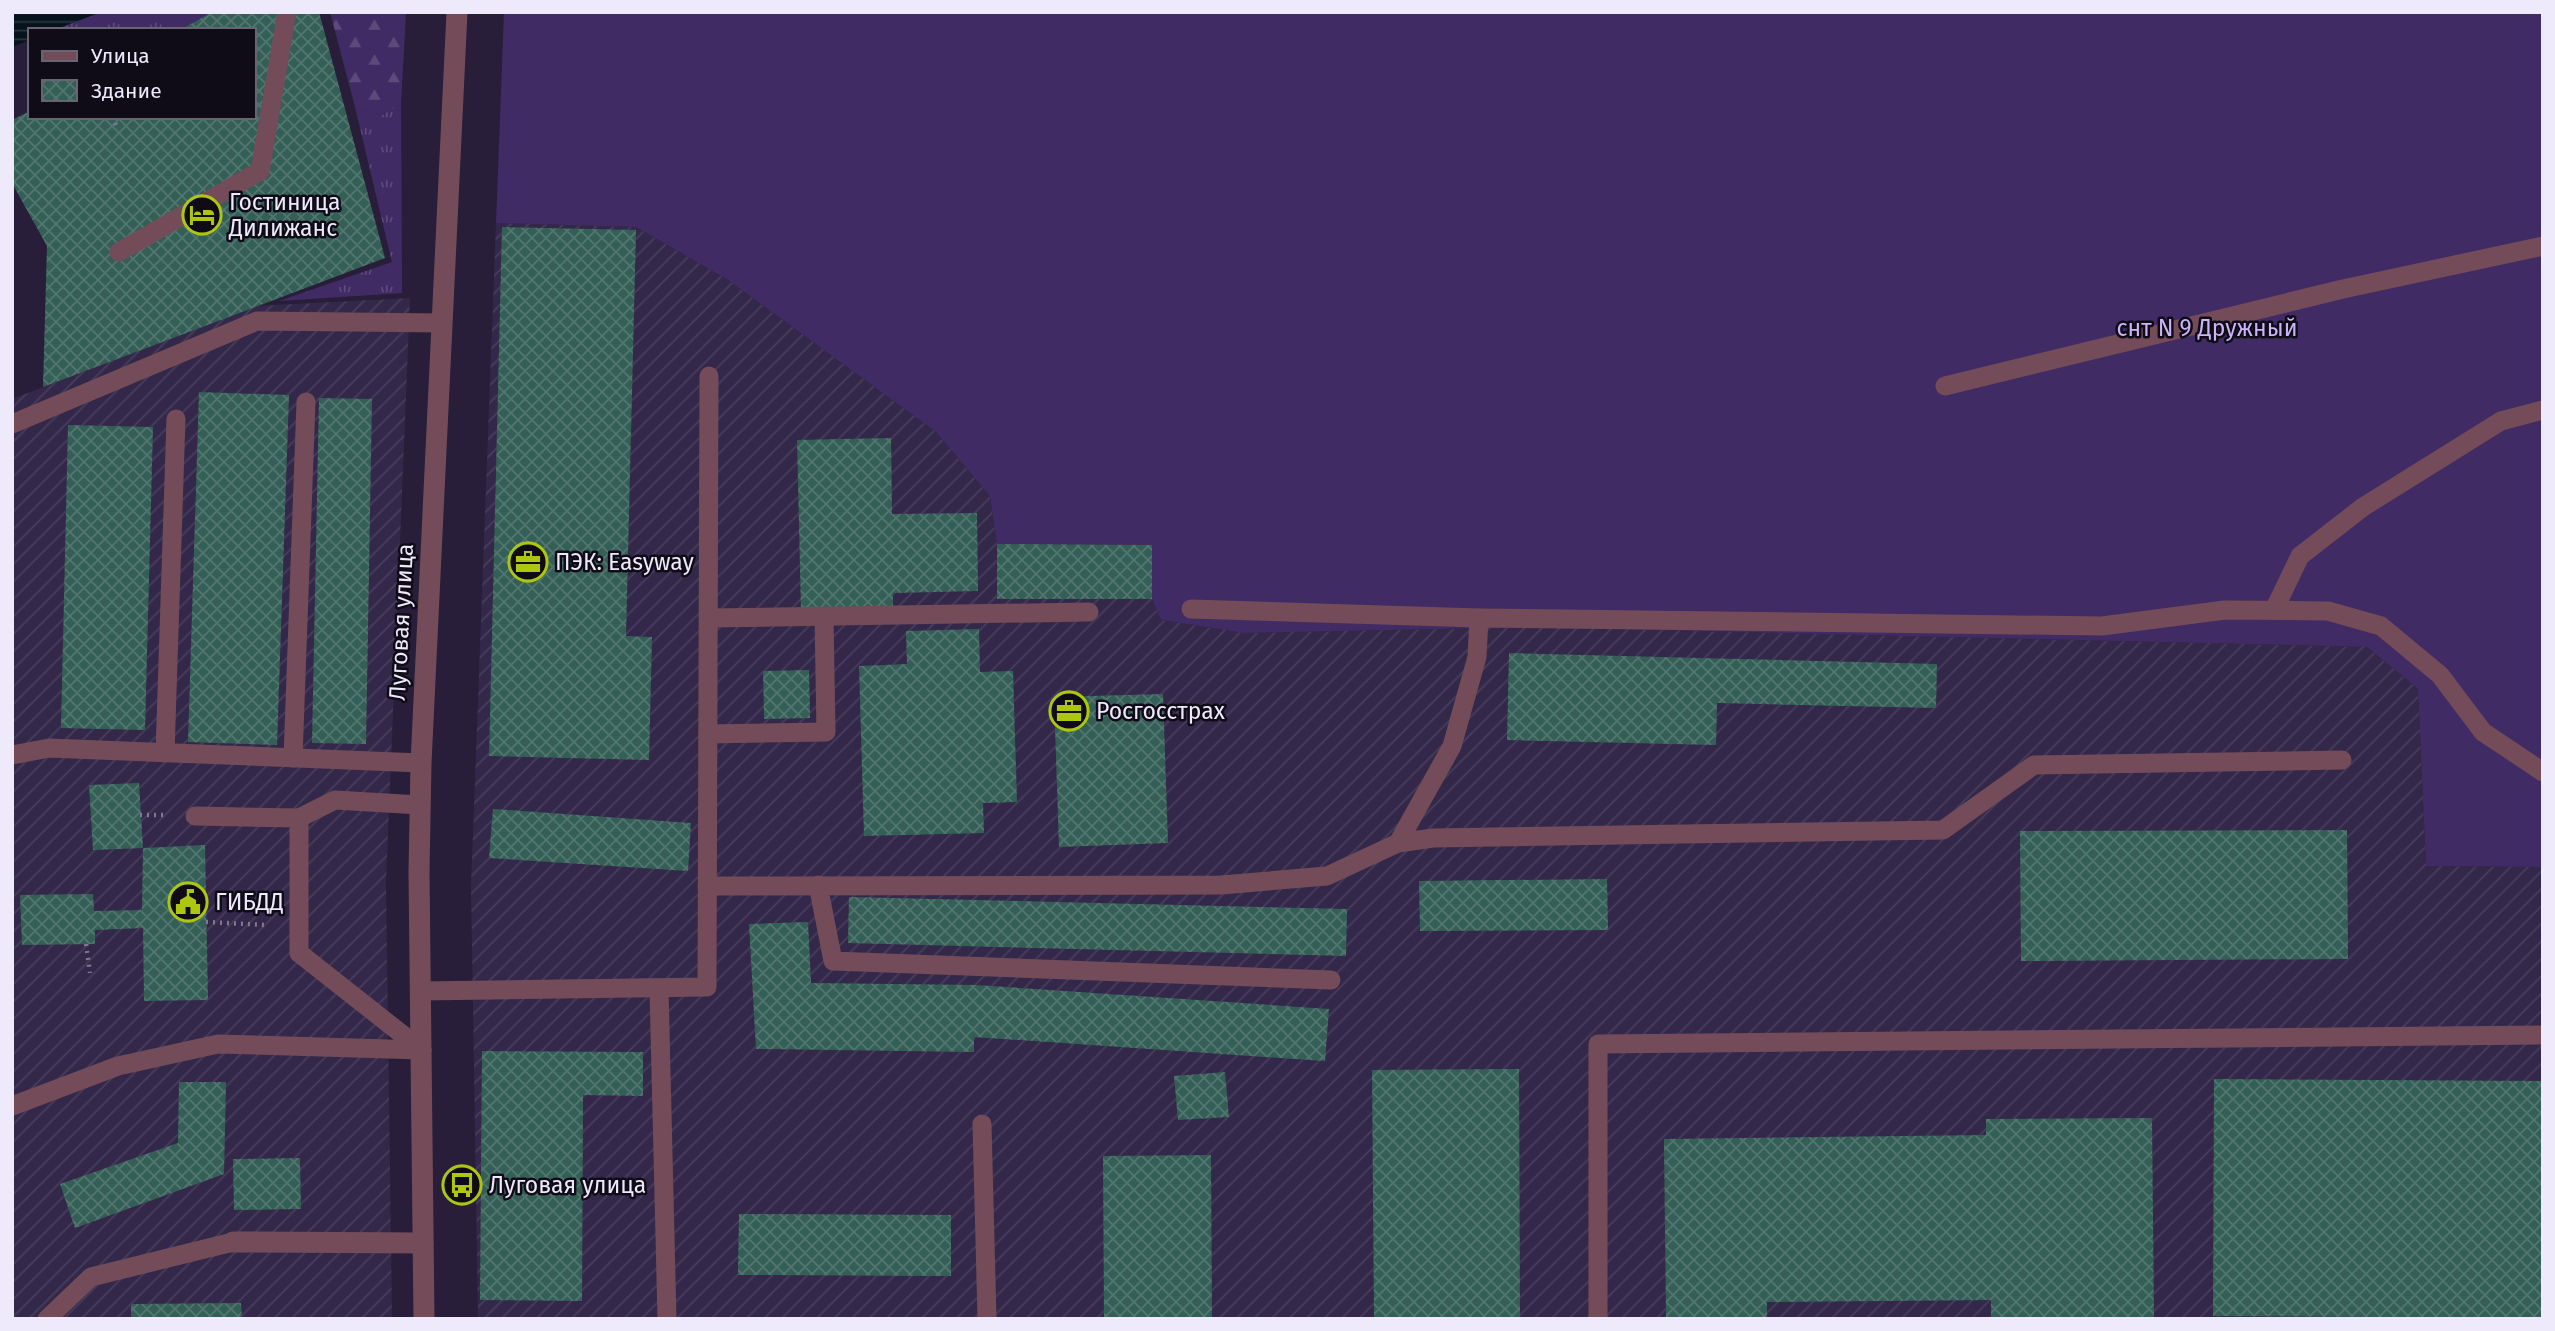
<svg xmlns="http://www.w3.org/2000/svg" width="2555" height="1331" font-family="'Fira Sans',sans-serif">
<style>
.industrial{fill:url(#industrial-furrows)}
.grass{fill:url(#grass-tufts)}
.forest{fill:url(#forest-firs)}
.garden{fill:#412b64}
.water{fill:url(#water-rules)}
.building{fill:url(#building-cross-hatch)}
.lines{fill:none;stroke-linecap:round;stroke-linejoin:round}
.path{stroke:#807990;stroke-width:4.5;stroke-dasharray:2 5;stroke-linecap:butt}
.service{stroke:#744c59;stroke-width:19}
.minor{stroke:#744c59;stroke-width:21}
.labels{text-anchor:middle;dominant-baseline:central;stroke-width:5;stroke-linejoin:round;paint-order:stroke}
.poi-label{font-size:23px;fill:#eee9fb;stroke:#0f0b17;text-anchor:start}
.park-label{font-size:23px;fill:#cab5f8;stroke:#0f0b17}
.street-label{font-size:23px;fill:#eee9fb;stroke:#0f0b17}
</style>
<defs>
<pattern id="industrial-furrows" width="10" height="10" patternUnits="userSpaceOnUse" patternTransform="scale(1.75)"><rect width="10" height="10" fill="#332849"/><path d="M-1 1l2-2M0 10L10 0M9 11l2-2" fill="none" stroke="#473d5b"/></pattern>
<pattern id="grass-tufts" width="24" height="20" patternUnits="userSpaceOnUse" patternTransform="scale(1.75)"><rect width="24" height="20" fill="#412b64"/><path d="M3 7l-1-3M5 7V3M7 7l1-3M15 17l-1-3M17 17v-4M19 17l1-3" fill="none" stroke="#5d4a7b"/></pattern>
<pattern id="forest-firs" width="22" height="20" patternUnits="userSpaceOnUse" patternTransform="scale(1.75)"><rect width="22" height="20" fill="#412b64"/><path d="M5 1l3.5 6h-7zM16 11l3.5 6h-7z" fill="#5d4a7b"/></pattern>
<pattern id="water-rules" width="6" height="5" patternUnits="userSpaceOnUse" patternTransform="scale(1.75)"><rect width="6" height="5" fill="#06131c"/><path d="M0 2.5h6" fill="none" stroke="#2b353e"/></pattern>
<pattern id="building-cross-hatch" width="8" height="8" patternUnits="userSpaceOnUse" patternTransform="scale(1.75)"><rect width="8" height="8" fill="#345f56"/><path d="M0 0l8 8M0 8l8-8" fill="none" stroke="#52766f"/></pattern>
</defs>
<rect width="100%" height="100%" fill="#281e3a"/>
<g class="industrial">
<polygon points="496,223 636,227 728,280 936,432 990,496 997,544 1152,545 1152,599 1161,620 1244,633 1533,627 2367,647 2418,689 2426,866 2543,867 2543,1319 478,1319 471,886"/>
<polygon points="410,298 386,882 392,1319 12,1319 12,399 255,306"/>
</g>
<g class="grass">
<polygon points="101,12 212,12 180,30 54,30"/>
<polygon points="401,104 402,293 279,301 392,262 355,107 382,115"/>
</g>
<polygon class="forest" points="330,12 406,12 401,104 382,115 355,107"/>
<polygon class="garden" points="504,12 2543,12 2543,867 2426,866 2418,689 2367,647 1533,627 1244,633 1161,620 1152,599 1152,545 997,544 990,496 936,432 728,280 636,227 496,223"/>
<polygon class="water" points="12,12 101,12 54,30 30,30 30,40 12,47"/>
<g class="building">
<polygon points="212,12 319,12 385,258 43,387 47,246 12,183 12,120 30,111 30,117 254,117 254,30 180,30"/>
<polygon points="502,227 636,230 626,636 652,637 649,760 489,756"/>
<polygon points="199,392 289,395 277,745 188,742"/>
<polygon points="319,398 372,399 366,744 312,743"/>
<polygon points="68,425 153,427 145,730 61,728"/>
<polygon points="891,438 892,514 977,513 978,591 893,593 893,608 801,610 797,440"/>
<polygon points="997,544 1152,545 1152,599 997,599"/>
<polygon points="979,629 980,672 1013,671 1017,802 983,803 984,833 864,836 859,666 907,664 906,631"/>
<polygon points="1509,653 1937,664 1936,708 1717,703 1716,745 1507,740"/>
<polygon points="809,670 810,718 764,719 763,671"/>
<polygon points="1163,694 1168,843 1059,847 1054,697"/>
<polygon points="139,783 143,848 205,845 208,1000 144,1001 143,928 95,930 95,944 22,945 20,895 93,894 94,911 142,910 143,848 93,850 89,785"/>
<polygon points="493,809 691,823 688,871 489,858"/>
<polygon points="2347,830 2348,959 2021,961 2020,831"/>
<polygon points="1607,879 1608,930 1420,931 1419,881"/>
<polygon points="849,897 1347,909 1346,956 848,943"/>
<polygon points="808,922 811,983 976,985 1329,1009 1325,1061 974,1037 974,1052 756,1049 749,924"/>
<polygon points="482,1051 643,1052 643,1096 583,1095 582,1301 480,1300"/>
<polygon points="1519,1069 1520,1319 1374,1319 1372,1070"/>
<polygon points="1225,1072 1229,1117 1178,1120 1174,1076"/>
<polygon points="2214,1079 2543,1081 2543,1318 2213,1316"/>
<polygon points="179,1082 226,1082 224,1174 75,1228 60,1184 178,1143"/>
<polygon points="2152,1118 2154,1318 1991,1319 1991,1300 1767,1302 1767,1319 1666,1319 1664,1139 1986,1135 1986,1119"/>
<polygon points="1211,1155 1212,1319 1104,1319 1103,1156"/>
<polygon points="300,1158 301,1209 234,1210 233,1159"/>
<polygon points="739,1214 951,1215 951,1276 738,1275"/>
<polygon points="241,1303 242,1319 131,1319 131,1304"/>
</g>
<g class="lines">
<g class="path">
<polyline points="112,117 116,125"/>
<polyline points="140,815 163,815"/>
<polyline points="206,922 266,925"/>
<polyline points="86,944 90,973"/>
</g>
<g class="service">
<polyline points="119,252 260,171 287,12"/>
<polyline points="1945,386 2343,289 2543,246"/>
<polyline points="12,424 257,321 441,323"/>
<polyline points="1191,609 1479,618"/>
<polyline points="2274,610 2300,556 2363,507 2501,421 2543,410"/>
<polyline points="709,618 1089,612"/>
<polyline points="708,734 826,732 824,616"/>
<polyline points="165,753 176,419"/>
<polyline points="12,755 49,748 421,763"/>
<polyline points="293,758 306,402"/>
<polyline points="195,816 299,818 299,953 422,1050"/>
<polyline points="299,818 335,800 420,805"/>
<polyline points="1398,843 1452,746 1477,657 1479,618 2102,626 2225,610 2328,611 2381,626 2440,675 2483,732 2543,772"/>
<polyline points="818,885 833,961 1331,980"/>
<polyline points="707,886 1221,885 1327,876 1398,843 1433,838 1943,830 2034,765 2342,760"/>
<polyline points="659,989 667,1319"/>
<polyline points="421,991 707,987 709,376"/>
<polyline points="12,1106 118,1066 218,1044 422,1050"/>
<polyline points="982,1124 987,1319"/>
<polyline points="47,1319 91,1277 233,1242"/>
<polyline points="1598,1319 1598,1044 2543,1035"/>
</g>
<g class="minor">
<polyline points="233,1242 423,1243"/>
<polyline points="424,1319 419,872 421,763 457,12"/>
</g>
</g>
<defs>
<g id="hotel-ring" transform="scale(2.0125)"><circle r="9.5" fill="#0f0b17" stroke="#adc60f" stroke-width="1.5"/><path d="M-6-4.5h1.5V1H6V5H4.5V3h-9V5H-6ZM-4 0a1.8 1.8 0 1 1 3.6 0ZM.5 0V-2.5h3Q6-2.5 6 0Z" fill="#adc60f"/></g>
<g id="office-ring" transform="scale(2.0125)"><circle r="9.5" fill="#0f0b17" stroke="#adc60f" stroke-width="1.5"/><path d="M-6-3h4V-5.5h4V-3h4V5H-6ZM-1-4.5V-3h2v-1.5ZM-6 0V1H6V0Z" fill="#adc60f"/></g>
<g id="civic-ring" transform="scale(2.0125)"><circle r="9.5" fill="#0f0b17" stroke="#adc60f" stroke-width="1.5"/><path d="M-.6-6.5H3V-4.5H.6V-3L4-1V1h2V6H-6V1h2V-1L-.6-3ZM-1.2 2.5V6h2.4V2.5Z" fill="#adc60f"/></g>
<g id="bus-ring" transform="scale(2.0125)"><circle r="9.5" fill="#0f0b17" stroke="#adc60f" stroke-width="1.5"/><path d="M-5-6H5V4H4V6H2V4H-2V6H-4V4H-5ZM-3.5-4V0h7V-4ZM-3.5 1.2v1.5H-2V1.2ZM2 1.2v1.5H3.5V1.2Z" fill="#adc60f"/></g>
</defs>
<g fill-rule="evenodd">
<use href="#hotel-ring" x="202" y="215"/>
<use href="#office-ring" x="528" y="562"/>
<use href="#office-ring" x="1069" y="711"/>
<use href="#civic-ring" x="188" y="902"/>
<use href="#bus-ring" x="462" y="1185"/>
</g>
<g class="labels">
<g class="poi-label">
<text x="229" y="202">Гостиница<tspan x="229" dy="26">Дилижанс</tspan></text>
<text x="555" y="562">ПЭК: Easyway</text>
<text x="1096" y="711">Росгосстрах</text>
<text x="215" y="902">ГИБДД</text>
<text x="489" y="1185">Луговая улица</text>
</g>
<g class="park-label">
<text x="2207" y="328">снт N 9 Дружный</text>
</g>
<g class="street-label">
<text transform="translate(401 622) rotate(-87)">Луговая улица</text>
</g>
</g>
<rect width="2555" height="1331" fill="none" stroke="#eee9fb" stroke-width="28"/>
<rect x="28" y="28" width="228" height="91" fill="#0f0b17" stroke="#686472" stroke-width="2"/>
<rect x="42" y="51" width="35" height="10" fill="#744c59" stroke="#686472" stroke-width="2"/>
<text x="91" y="63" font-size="21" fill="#eee9fb">Улица</text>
<rect x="42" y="80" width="35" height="21" fill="url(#building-cross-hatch)" stroke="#686472" stroke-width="2"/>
<text x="91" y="98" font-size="21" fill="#eee9fb">Здание</text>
</svg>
